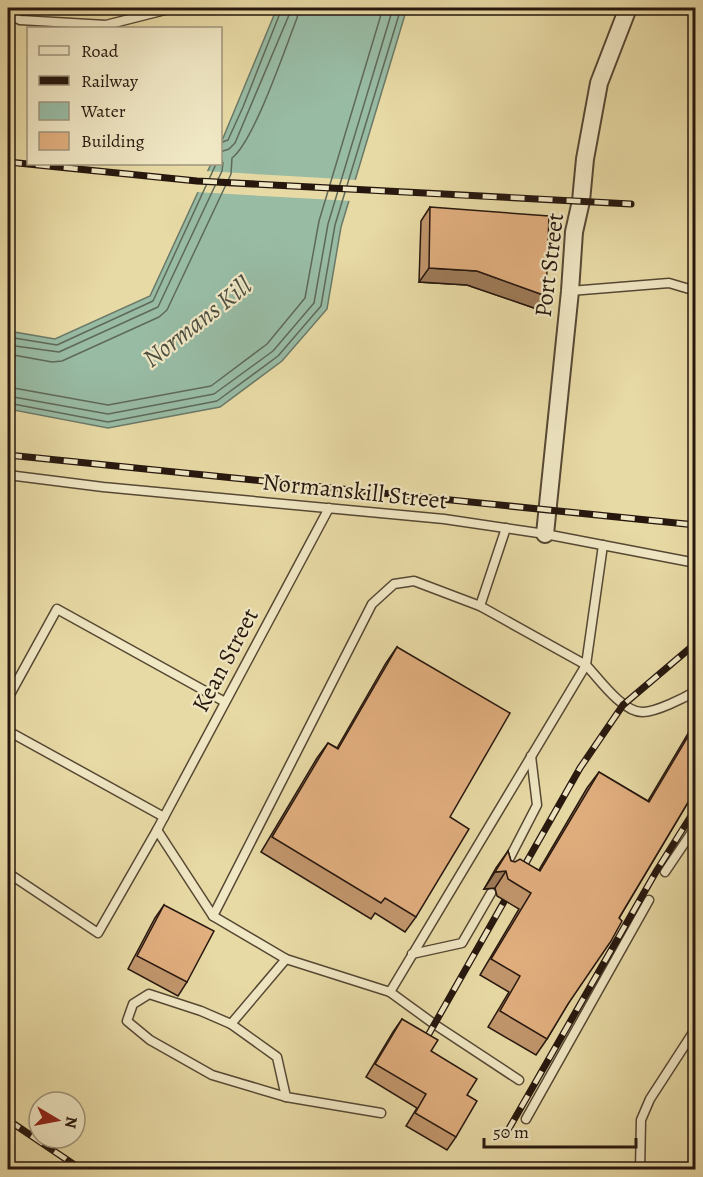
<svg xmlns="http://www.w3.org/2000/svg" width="703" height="1177" font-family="Alegreya,serif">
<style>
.water{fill:#98bba4;stroke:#6a7968;stroke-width:1.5}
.pier{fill:#e8daa5}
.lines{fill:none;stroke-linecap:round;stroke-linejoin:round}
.shore{stroke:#5f6959;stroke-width:1.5}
.service-casing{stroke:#564834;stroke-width:11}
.minor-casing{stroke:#564834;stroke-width:20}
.service{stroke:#f0e7c4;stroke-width:8}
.minor{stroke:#f0e7c4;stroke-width:16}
.rail-casing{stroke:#26170e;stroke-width:7}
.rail{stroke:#f0e7c4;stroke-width:4.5;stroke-dasharray:14;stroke-linecap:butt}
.wall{fill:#c2966c;stroke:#26170e;stroke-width:1.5}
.shaded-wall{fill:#9e7a58;stroke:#26170e;stroke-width:1.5}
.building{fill:#e1ae7e;stroke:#26170e;stroke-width:1.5}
.labels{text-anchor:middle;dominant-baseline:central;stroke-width:4.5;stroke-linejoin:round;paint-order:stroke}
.street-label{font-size:24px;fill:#26170e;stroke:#f0e7c4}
.water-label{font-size:26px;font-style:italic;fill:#4e5042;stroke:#f0e7c4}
</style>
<rect width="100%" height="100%" fill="#e8daa5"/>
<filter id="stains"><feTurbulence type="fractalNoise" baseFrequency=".00333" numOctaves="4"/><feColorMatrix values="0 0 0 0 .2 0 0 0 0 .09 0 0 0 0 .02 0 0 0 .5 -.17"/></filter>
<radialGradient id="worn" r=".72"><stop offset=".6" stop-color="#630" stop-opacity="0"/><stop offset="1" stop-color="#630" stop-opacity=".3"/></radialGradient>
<polygon class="water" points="277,8 407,8 341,227 327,309 282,361 220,407 108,428 8,409 8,331 55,339 150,296 211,164 220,164 221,143"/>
<polygon class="pier" points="204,171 358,180 352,201 195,192"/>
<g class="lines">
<g class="shore">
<polyline points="220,143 228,140 243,107 282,8"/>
<polyline points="220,152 229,149 235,143 289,15 290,8"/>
<polyline points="8,337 57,345 153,301 216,164"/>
<polyline points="8,345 59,352 158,307 222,171 223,163 220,156"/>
<path d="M8,354L52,362L62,361L159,317L167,310L231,174L232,158C254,141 285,49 297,18L299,8"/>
<polyline points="8,387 108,405 211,386 267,344 305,298 319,221 383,8"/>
<polyline points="8,396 108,414 214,394 273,351 314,303 328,224 393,8"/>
<polyline points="8,403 108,422 217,401 278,356 321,306 335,225 401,8"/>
</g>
<g class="service-casing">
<g id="service">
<polyline points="8,14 20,20 106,25 173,8"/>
<polyline points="570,291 669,283 696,291"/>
<polyline points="8,475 103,487 444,519 545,534 696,563"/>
<polyline points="480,606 586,665 603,545"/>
<polyline points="8,698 57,609 225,702"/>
<polyline points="8,731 164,817"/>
<polyline points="157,830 213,916 372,604 394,584 414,581 480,606 506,528"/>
<polyline points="505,867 537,805 531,756"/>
<polyline points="665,872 696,826"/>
<polyline points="8,873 98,933 157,830 329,508"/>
<path d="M213,916L286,959L390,992L586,665C599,679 623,713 643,712C656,712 684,698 696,691"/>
<polyline points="412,954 462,943 491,893"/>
<polyline points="286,959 231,1024 277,1057 286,1097 381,1113"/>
<polyline points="390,992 434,1024 519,1080"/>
<polyline points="231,1024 201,1011 149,994 133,1004 127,1021 150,1040 212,1075 286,1097"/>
<polyline points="526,1119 649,900"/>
<polyline points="640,1170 641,1120 650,1099 696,1028"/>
</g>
</g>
<g class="minor-casing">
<polyline id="minor" points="545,534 570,291 574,232 581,201 585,159 599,83 628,8"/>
</g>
<use href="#service" class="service"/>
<use href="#minor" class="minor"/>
<g class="rail-casing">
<g id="rail">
<polyline points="8,162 197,181 631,204"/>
<polyline points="8,455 696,525"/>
<polyline points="426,1039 580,768 623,705 696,643"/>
<polyline points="8,1120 82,1170"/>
<polyline points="507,1132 657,870 696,808"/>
</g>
</g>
<use href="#rail" class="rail"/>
</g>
<g class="wall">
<polygon points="430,207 537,309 467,285 419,282 421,221"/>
<polygon points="397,647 450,817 416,917 405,932 375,913 371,919 261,852 317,758 328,743 337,748 386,663"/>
<polygon points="696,720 696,789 547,1039 536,1055 488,1027 509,992 480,975 519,909 497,896 495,888 484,889 496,868 508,851 511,861 539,870 587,788 599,772 648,801"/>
<polygon points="164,905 187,982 178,996 128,969 155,918"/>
<polygon points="402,1019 467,1095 456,1137 447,1150 406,1126 417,1108 366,1077 393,1032"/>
</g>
<g class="shaded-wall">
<polygon points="429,268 477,271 546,296 537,309 467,285 419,282"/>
<polygon points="506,871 495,888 484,889 495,872"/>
</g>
<g class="building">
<polygon points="430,207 549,216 546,296 477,271 429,268"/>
<polygon points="397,647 510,713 450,817 469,829 416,917 385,898 381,903 272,837 328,743 338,749"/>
<polygon points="696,723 696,789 619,918 622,921 611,941 568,1004 547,1039 500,1011 520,976 491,959 531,893 508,879 506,871 495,872 508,851 511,861 515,862 520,859 540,871 599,772 649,802"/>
<polygon points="164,905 214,931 187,982 137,956"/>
<polygon points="402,1019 438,1040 431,1051 477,1079 467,1095 477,1101 456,1137 415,1113 426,1094 375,1064"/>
</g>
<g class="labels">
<g class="street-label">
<text transform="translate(549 265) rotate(-83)">Port Street</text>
<text transform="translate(355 491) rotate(6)">Normanskill Street</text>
<text transform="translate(225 660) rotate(-62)">Kean Street</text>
</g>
<g class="water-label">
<text transform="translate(197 322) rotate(-38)">Normans Kill</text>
</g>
</g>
<rect width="703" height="1177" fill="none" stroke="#e8daa5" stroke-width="30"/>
<rect x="9" y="9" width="685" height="1159" fill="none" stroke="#26170e" stroke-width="3"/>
<rect x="15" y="15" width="673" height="1147" fill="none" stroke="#26170e" stroke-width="1.5"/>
<rect x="27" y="27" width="195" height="138" fill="#f0e7c4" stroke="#9f947b" stroke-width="1.5"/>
<rect x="39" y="46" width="30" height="9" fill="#f0e7c4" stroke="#9f947b" stroke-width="1.5"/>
<text x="81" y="57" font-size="18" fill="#26170e">Road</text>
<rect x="39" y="76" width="30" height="9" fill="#26170e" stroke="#9f947b" stroke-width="1.5"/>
<text x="81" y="87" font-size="18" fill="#26170e">Railway</text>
<rect x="39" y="102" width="30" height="18" fill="#98bba4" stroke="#9f947b" stroke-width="1.5"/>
<text x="81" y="117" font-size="18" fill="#26170e">Water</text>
<rect x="39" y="132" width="30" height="18" fill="#e1ae7e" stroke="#9f947b" stroke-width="1.5"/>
<text x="81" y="147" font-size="18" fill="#26170e">Building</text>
<g transform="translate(57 1120) rotate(100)"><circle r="28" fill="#f0e7c4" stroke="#9f947b" stroke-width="1.5"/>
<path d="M0-4.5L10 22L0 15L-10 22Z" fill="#8f2418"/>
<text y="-9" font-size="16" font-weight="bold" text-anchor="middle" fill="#26170e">N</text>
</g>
<path d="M484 1138v9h152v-9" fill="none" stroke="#26170e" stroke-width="3"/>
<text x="493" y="1138" font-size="18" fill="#26170e" stroke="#f0e7c4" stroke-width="4.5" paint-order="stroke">50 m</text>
<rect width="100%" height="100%" filter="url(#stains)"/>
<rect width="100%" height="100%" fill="url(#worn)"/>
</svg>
